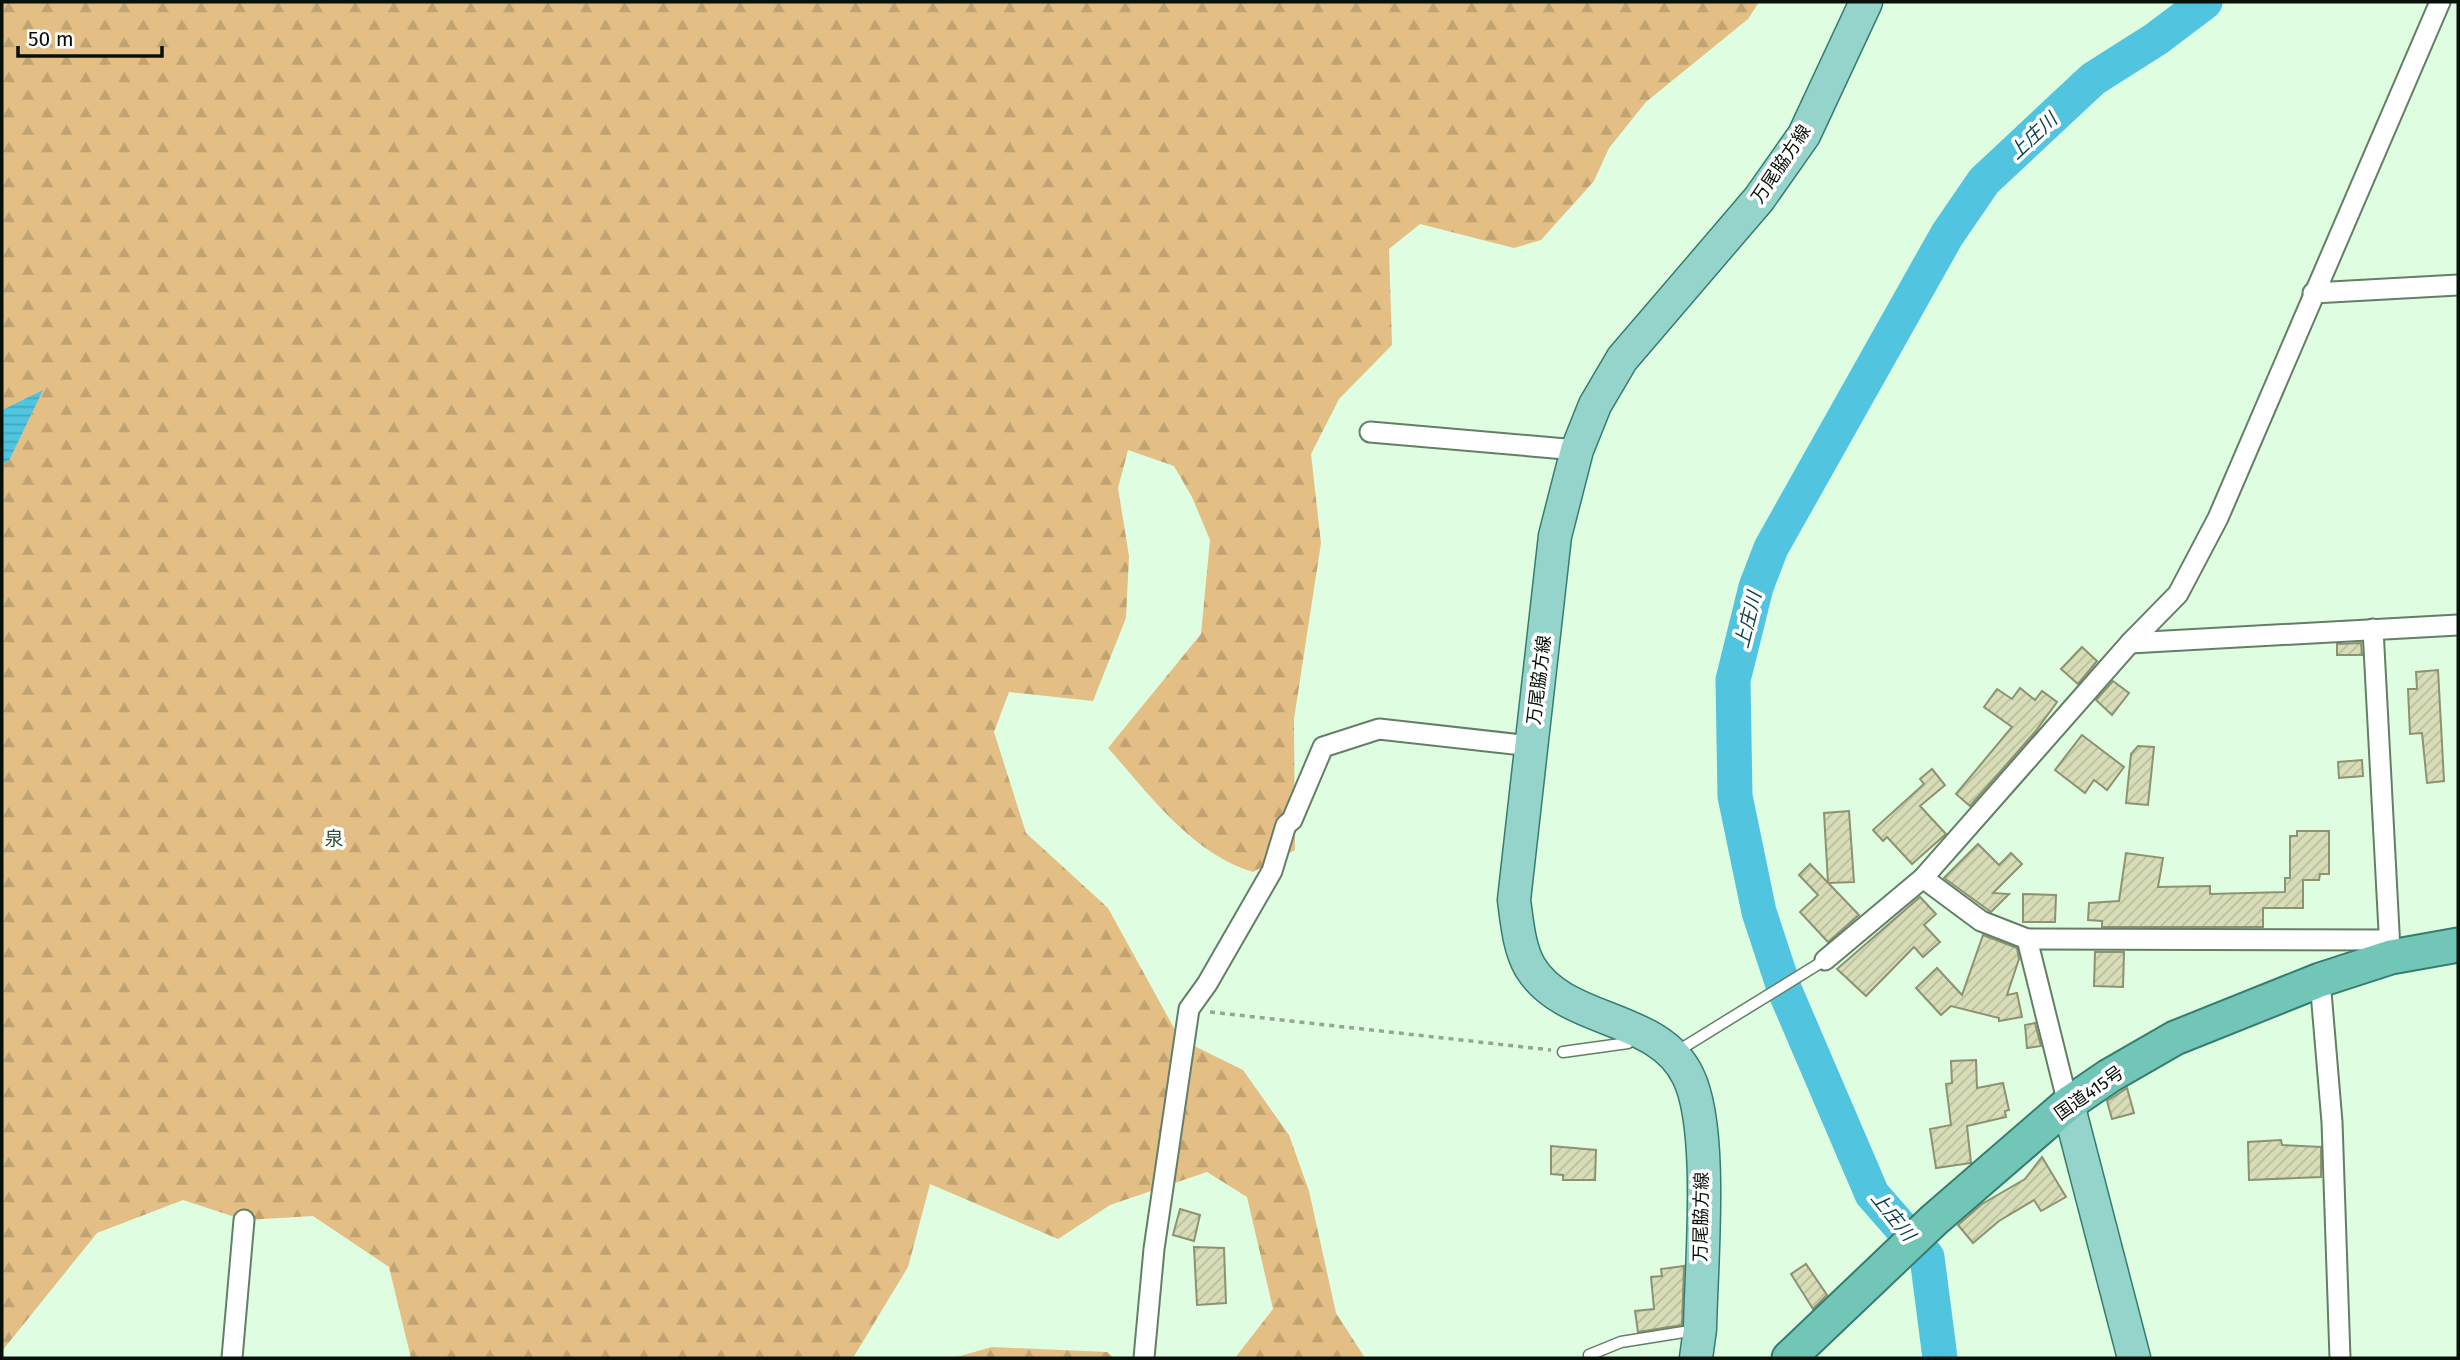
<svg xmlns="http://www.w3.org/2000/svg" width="2460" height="1360" font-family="'Fira Sans','Noto Sans JP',sans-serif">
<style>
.forest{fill:url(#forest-firs)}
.water{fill:url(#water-rules)}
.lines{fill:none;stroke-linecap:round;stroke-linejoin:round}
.river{stroke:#51c4df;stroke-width:35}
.building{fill:url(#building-hatch);stroke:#8d9270;stroke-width:2}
.service-casing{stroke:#637f66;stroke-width:13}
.minor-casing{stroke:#637f66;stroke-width:23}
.primary-casing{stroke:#357d6f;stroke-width:35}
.trunk-casing{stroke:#357d6f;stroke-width:37}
.path{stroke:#92a893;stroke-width:3.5;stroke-dasharray:5 5;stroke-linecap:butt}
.service{stroke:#fff;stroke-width:10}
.minor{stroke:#fff;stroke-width:19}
.primary{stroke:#95d4ca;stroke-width:32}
.trunk{stroke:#72c6b8;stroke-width:33}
.labels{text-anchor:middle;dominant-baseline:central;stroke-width:7;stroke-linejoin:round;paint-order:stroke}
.street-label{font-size:18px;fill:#071108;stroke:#fff}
.water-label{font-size:19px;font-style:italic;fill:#073d48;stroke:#fff}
.neighbourhood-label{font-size:19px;fill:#344e37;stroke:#fff}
</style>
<defs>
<pattern id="forest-firs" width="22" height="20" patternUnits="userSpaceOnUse" patternTransform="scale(1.75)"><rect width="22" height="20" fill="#e3bf85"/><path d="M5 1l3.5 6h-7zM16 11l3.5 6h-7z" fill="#c1a371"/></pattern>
<pattern id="water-rules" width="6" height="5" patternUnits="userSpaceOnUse" patternTransform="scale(1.75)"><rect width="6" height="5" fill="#51c4df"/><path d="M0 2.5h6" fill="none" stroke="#45a7be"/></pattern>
<pattern id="building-hatch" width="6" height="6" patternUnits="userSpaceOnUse" patternTransform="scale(1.75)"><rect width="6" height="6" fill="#d8ddb8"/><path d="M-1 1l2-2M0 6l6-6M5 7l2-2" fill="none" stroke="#b8bd9d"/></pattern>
</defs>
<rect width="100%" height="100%" fill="#dffde1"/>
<g class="forest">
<path d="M2,2H1759L1748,19L1646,102L1609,148L1594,181L1541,240L1514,248L1420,224L1389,249L1392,345L1339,399L1311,454L1321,543L1294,719L1295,850L1253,872C1191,853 1150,795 1108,748L1201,634L1210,540L1192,497L1174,466L1128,450L1118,488L1129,556L1126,618L1093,701L1009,692L994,732L1026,833L1108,908L1180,1039L1243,1070L1289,1135L1309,1191L1336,1313L1365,1358H1235L1273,1309L1247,1197L1207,1172L1110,1205L1058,1239L930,1184L908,1267L853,1358H411L389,1267L313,1216L244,1220L183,1200L97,1233L2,1351V464L9,461L42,391L2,410Z"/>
<polygon points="992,1347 1107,1352 1114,1358 953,1358"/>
</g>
<polygon class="water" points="43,390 9,461 2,464 2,410"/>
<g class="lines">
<polyline class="river" points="1940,1358 1927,1257 1872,1194 1785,991 1759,912 1735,796 1733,680 1756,587 1771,548 1947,235 1984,181 2093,79 2156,39 2205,2"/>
</g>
<g class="building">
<polygon points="2361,643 2362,655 2337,655 2337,644"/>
<polygon points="2082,647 2097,661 2078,684 2061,669"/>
<polygon points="2438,670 2444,781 2427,783 2422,733 2410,734 2408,689 2417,689 2416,672"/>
<polygon points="2113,681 2129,693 2112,715 2096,700"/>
<polygon points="2020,688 2035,700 2042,691 2057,702 2035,732 1970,806 1956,794 2012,727 1984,707 1997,689 2012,699"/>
<polygon points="2082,735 2124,767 2107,790 2094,780 2085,793 2055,770"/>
<polygon points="2138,746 2154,747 2148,805 2126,803 2131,754"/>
<polygon points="2362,760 2363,776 2339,778 2338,762"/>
<polygon points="1932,769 1945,785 1920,806 1946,834 1912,864 1887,837 1883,841 1873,830 1924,784 1920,779"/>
<polygon points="1849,811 1854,882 1828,883 1824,813"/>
<polygon points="2297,831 2329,831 2329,874 2320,874 2319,880 2303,880 2303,908 2263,908 2263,927 2102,927 2102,921 2088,920 2089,903 2119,901 2126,853 2163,858 2158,887 2210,886 2210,894 2285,892 2285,878 2290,878 2290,836 2297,836"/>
<polygon points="1978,844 1999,865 2011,853 2022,864 1993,893 2009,894 1991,912 1944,878"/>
<polygon points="1810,864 1859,915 1828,942 1800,912 1818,895 1799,875"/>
<polygon points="2023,894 2056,895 2055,922 2023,922"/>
<polygon points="1920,897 1936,914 1924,925 1940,942 1923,957 1914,947 1866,996 1837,969"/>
<polygon points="1983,935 2017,948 2019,959 2007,995 2017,993 2022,1017 1999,1021 1999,1018 1951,1006 1941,1015 1916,988 1937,968 1962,995"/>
<polygon points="2095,952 2124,952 2123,987 2094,986"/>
<polygon points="2035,1023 2041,1046 2027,1048 2025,1025"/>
<polygon points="1976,1060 1977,1088 2003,1083 2009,1110 2005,1111 2006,1117 1967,1126 1971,1163 1936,1168 1930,1129 1951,1125 1946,1084 1952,1083 1951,1061"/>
<polygon points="2127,1088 2134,1113 2112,1119 2107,1101"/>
<polygon points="2281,1140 2282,1145 2321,1147 2321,1177 2249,1180 2248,1142"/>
<polygon points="1551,1146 1596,1150 1595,1180 1563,1180 1563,1175 1551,1174"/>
<polygon points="2042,1157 2066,1197 2041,1211 2034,1200 1999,1221 1973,1243 1958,1225 1982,1204 2025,1179"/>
<polygon points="1180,1209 1200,1215 1194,1241 1173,1235"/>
<polygon points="1194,1247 1224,1248 1226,1303 1197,1305"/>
<polygon points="1806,1264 1827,1295 1813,1309 1791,1274"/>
<polygon points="1684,1266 1682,1325 1638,1332 1635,1311 1654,1309 1651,1277 1662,1276 1661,1269"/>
</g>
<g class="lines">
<g class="service-casing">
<g id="service">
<polyline points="1563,1052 1628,1043 1635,1034"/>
<polyline points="1676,1052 1825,960"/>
<polyline points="1589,1355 1621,1342 1696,1330"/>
</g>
</g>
<g class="minor-casing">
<g id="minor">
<polyline points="2313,293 2458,285"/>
<polyline points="1370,432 1577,450"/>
<polyline points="2373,629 2390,950"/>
<polyline points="2130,643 2458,625"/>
<polyline points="1923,878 1981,921 2027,939 2389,940"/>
<polyline points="2027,939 2068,1104"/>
<polyline points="1825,960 1923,878 2130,643 2178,594 2218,518 2440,2"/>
<polyline points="2320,980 2332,1122 2340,1358"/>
<polyline points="232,1358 244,1220"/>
<polyline points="1144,1358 1154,1249 1189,1009 1207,984 1272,871 1286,825 1292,820 1323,747 1379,729 1531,746"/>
</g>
</g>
<g class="primary-casing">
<g id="primary">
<polyline points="2068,1104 2134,1358"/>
<path d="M1696,1358L1700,1329C1701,1266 1714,1128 1688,1076C1658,1013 1565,1025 1530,967C1519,948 1517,922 1514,900L1555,536L1577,450L1595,405L1622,359L1759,199L1804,135L1866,2"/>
</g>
</g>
<g class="trunk-casing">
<polyline id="trunk" points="1789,1358 1934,1220 2068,1104 2109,1076 2175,1038 2320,980 2391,957 2458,945"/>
</g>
<polyline class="path" points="1210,1012 1551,1050"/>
<use href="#service" class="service"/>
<use href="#minor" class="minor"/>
<use href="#primary" class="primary"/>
<use href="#trunk" class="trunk"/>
</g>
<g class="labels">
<g class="street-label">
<text transform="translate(1781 164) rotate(-56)">万尾脇方線</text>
<text transform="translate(1539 680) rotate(-83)">万尾脇方線</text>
<text transform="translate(2089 1093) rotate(-35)">国道415号</text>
<text transform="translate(1701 1217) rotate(-89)">万尾脇方線</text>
</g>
<g class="water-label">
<text transform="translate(2033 136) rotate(-43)">上庄川</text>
<text transform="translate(1748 620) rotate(-76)">上庄川</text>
<text transform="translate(1893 1216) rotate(51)">上庄川</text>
</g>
<g class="neighbourhood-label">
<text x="334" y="838">泉</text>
</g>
</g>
<rect width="2460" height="1360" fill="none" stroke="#071108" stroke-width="7"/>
<path d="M18 46v10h144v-10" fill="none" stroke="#071108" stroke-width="3.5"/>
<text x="28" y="46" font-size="21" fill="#071108" stroke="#ffffff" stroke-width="5" paint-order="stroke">50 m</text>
</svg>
